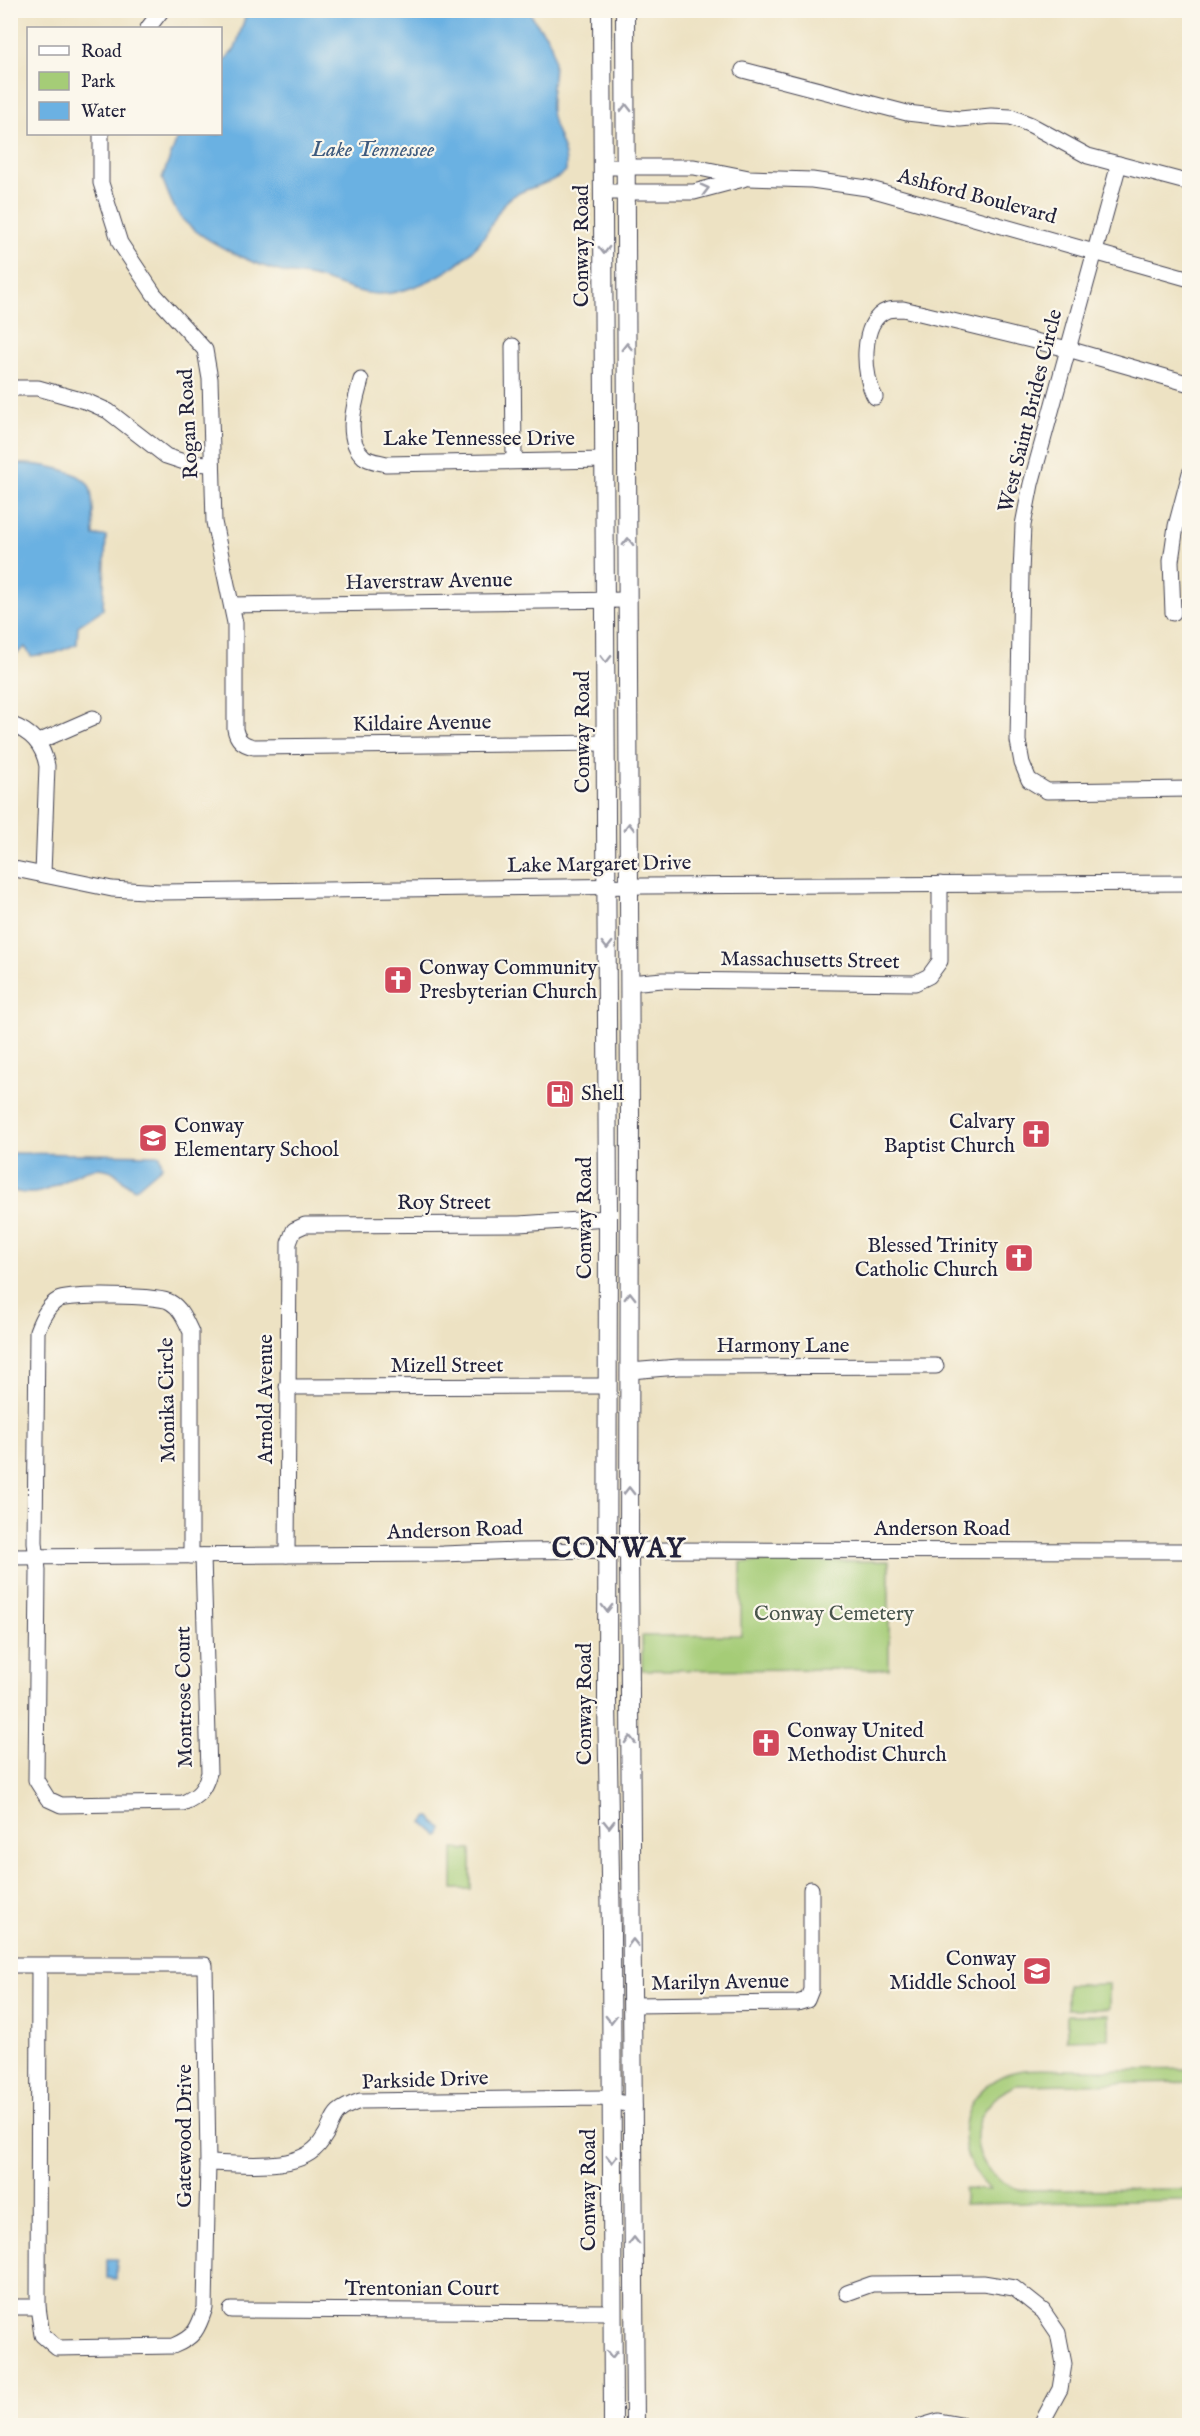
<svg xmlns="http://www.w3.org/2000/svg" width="1200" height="2436" font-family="'IM FELL English',serif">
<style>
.green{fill:#a5cc77;stroke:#647759;stroke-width:1.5}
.water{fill:#6bb1e2;stroke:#466a8e;stroke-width:1.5}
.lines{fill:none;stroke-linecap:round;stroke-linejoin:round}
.minor-casing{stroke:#403f4f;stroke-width:17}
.major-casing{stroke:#403f4f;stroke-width:20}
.minor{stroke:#fff;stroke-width:15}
.major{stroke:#fff;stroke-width:18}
.oneway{stroke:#9c9ca7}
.labels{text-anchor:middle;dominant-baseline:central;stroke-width:4.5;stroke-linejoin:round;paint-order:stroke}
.street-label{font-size:21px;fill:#22223b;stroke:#fbf7ec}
.poi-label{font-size:21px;fill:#22223b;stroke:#fbf7ec;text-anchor:start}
.park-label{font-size:21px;fill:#49554d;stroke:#fbf7ec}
.water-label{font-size:22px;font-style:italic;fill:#3f5b7e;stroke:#fbf7ec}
.district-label{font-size:27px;font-weight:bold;letter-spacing:1.5px;fill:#22223b;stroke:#fbf7ec}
</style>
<rect width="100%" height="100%" fill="#fbf7ec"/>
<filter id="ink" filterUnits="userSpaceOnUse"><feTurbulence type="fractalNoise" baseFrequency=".0167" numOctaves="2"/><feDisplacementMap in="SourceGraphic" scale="12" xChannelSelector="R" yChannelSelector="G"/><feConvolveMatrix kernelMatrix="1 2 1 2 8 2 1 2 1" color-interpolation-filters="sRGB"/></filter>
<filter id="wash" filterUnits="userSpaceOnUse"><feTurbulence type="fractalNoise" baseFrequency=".008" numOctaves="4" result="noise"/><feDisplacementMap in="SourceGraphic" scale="24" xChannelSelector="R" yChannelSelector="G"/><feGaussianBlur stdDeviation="1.35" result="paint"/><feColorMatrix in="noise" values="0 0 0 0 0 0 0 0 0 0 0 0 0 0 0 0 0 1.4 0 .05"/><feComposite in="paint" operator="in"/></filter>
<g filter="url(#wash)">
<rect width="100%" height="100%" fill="#ede2c3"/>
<g class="green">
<polygon points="889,1561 889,1669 642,1670 642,1636 741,1635 741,1562"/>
<polygon points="453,1849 471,1850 471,1889 453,1889"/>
<polygon points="1109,1984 1109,2009 1067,2009 1067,1985"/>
<polygon points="1067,2015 1109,2015 1109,2039 1067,2040"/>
<path d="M1189,2069V2082L1016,2085C962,2108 964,2172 1021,2190L1189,2189V2200L964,2204V2189L990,2190C972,2171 961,2152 965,2125C968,2103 982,2085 1002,2076C1024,2066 1051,2070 1074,2070C1113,2070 1151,2070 1189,2069Z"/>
</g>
<g class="water">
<path d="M247,11H530C533,24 545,30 550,42C559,63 549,90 551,112C554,133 568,149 566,171C551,185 530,186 513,196C499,205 493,224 484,237C468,259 444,275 419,285C406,290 393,294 379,294C357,294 334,282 313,277C304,275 295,275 286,273C256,266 207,243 185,222C173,210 168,193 162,178L179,134H220L221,64L235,49Z"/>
<path d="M11,464C29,463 82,467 90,488C94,500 93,523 94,536H106L103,609L78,626L77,644L55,653L31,656L25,647L11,658Z"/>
<path d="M10,1153L160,1155L162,1166L135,1189C124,1185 119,1173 109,1170C74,1159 53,1206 11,1190Z"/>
<polygon points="428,1817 431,1817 436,1824 442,1828 441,1835 438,1836 423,1823"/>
<polygon points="107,2259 117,2259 116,2279 107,2278"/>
</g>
</g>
<g filter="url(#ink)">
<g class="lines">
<g class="minor-casing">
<g id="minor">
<polyline points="148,28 162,10"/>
<polyline points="743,70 907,113 960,119 991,116 1011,117 1031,125 1088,156 1190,183"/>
<path d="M101,134V183L120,243L154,294L205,350L210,379L214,522L235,623V729C237,740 243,745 254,747L606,743"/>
<polyline points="1119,164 1031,484 1023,525 1021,573 1018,741 1022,763 1029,780 1047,791 1190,789"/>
<polyline points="604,167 694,167 749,178 812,180 867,188 1190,279"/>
<polyline points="604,192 694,192 743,179"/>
<polyline points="513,346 514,461"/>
<path d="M361,380C355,402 343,439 364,457C369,461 379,462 386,464L605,460"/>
<polyline points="10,388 38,388 88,402 108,411 166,456 187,463 212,464"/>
<path d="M875,397C863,377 859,320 888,310C893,309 899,309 903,309L1068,349L1190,384"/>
<polyline points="232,605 628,600"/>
<polyline points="1173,613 1171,561 1176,526 1190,473"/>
<path d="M10,724C31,732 43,744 47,766L43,874"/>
<polyline points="38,742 93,718"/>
<polyline points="10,868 112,889 161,892 645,886 1190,883"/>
<polyline points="629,983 663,980 915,983 929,976 940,961 940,884"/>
<polyline points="630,1371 678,1367 936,1366"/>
<polyline points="287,1387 607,1386"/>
<polyline points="287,1555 289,1243 294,1230 305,1225 519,1224 608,1218"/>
<path d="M191,1556V1332C186,1322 181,1308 170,1302C159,1295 69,1294 58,1300C47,1306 41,1320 37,1331L35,1542L38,1570L36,1780L48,1799L61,1805L183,1803C199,1796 204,1790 209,1773L203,1556"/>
<polyline points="10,1557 443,1554 517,1551 629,1550 1190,1551"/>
<path d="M10,1965H205L208,2163L205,2308C198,2329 195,2337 173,2346L57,2348L42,2335L38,2307L39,1965"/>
<polyline points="634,2005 797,2003 807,2000 811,1990 811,1889"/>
<path d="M208,2163C241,2163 300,2173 321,2142C338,2119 326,2113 360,2101L602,2098L634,2106"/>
<polyline points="847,2293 872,2284 983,2283 1014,2288 1043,2311 1058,2333 1064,2364 1060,2389 1040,2426"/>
<polyline points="10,2307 38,2307"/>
<polyline points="231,2310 612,2312"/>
<polyline points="922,2426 939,2421 966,2426"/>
</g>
</g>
<g class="major-casing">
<g id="major">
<polyline points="602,10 608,1218 607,1702 611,1933 613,2426"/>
<polyline points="625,10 630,1116 629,1550 635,2426"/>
</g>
</g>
<use href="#minor" class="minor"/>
<use href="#major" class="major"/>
</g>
<defs><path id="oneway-chevron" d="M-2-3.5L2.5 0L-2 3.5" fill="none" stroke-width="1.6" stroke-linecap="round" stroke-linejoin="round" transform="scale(1.5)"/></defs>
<g class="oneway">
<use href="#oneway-chevron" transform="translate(626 108) rotate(-90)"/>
<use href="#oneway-chevron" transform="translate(705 189) rotate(-14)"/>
<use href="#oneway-chevron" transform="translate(604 250) rotate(90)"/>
<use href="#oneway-chevron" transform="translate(627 347) rotate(-90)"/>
<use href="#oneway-chevron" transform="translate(628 542) rotate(-90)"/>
<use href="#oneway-chevron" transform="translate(606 659) rotate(90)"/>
<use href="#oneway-chevron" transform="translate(629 827) rotate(-90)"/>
<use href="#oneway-chevron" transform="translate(607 945) rotate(90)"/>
<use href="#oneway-chevron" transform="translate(630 1296) rotate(-90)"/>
<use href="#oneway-chevron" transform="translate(629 1491) rotate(-90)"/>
<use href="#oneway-chevron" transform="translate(607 1608) rotate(90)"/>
<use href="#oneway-chevron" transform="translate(630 1740) rotate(-91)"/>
<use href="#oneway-chevron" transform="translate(609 1824) rotate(89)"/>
<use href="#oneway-chevron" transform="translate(633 1943) rotate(-91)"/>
<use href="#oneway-chevron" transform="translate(611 2019) rotate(90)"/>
<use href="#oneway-chevron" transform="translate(612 2159) rotate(90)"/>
<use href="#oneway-chevron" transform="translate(634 2241) rotate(-90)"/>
<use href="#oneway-chevron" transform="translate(612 2354) rotate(90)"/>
</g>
</g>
<defs>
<g id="church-square" transform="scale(1.5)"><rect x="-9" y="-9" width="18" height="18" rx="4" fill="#d1495b" stroke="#fbf7ec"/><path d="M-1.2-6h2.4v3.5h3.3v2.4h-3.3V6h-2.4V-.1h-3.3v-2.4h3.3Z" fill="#fff"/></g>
<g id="fuel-square" transform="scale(1.5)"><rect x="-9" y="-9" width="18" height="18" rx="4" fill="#d1495b" stroke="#fbf7ec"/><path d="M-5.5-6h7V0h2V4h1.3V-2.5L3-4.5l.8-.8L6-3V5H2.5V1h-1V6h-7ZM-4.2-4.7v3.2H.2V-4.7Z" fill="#fff"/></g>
<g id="school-square" transform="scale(1.5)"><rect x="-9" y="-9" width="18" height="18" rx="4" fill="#d1495b" stroke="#fbf7ec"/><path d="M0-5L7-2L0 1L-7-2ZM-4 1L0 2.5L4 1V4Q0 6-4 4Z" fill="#fff"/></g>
</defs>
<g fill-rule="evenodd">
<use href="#church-square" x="398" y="980"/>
<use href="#fuel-square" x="560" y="1094"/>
<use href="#church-square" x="1036" y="1134"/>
<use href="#school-square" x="153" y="1138"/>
<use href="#church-square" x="1019" y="1258"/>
<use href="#church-square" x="766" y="1743"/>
<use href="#school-square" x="1037" y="1971"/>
</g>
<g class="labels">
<g class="street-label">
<text transform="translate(977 197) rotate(15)">Ashford Boulevard</text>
<text transform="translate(582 246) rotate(-90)">Conway Road</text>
<text transform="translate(1031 411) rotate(-76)">West Saint Brides Circle</text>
<text transform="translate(189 424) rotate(-93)">Rogan Road</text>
<text x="479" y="439">Lake Tennessee Drive</text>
<text transform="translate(429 582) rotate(-1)">Haverstraw Avenue</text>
<text transform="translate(422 724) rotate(-1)">Kildaire Avenue</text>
<text transform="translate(583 732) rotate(-90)">Conway Road</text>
<text transform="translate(599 865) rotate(-1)">Lake Margaret Drive</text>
<text transform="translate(810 961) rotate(1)">Massachusetts Street</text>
<text x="444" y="1203">Roy Street</text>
<text transform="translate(585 1218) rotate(-90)">Conway Road</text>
<text x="783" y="1346">Harmony Lane</text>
<text x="447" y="1366">Mizell Street</text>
<text transform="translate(266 1399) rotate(-90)">Arnold Avenue</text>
<text transform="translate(168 1400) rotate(-91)">Monika Circle</text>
<text x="942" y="1529">Anderson Road</text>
<text transform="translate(455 1531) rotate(-2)">Anderson Road</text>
<text transform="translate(185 1697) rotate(-91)">Montrose Court</text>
<text transform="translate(585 1704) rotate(-90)">Conway Road</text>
<text transform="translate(720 1983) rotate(-1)">Marilyn Avenue</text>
<text transform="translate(425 2081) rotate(-2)">Parkside Drive</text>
<text transform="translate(185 2136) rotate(-90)">Gatewood Drive</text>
<text transform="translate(589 2190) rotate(-90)">Conway Road</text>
<text x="422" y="2289">Trentonian Court</text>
</g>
<g class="poi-label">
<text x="419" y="968">Conway Community<tspan x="419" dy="24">Presbyterian Church</tspan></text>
<text x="581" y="1094">Shell</text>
<text x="1015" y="1122" text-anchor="end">Calvary<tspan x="1015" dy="24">Baptist Church</tspan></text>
<text x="174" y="1126">Conway<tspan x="174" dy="24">Elementary School</tspan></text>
<text x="998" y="1246" text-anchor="end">Blessed Trinity<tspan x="998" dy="24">Catholic Church</tspan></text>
<text x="787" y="1731">Conway United<tspan x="787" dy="24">Methodist Church</tspan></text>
<text x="1016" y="1959" text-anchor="end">Conway<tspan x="1016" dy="24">Middle School</tspan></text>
</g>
<g class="park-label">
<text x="834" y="1614">Conway Cemetery</text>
</g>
<g class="water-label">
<text x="373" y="150">Lake Tennessee</text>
</g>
<g class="district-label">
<text x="619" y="1550">CONWAY</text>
</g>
</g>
<rect width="1200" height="2436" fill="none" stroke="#fbf7ec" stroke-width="36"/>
<rect x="27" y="27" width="195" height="108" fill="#fbf7ec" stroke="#a4a2a5" stroke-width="1.5"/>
<rect x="39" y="46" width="30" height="9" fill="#ffffff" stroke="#a4a2a5" stroke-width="1.5"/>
<text x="81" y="57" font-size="18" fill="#22223b">Road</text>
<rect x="39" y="72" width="30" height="18" fill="#a5cc77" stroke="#a4a2a5" stroke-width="1.5"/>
<text x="81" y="87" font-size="18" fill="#22223b">Park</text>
<rect x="39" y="102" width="30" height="18" fill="#6bb1e2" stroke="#a4a2a5" stroke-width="1.5"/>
<text x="81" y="117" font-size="18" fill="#22223b">Water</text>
</svg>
